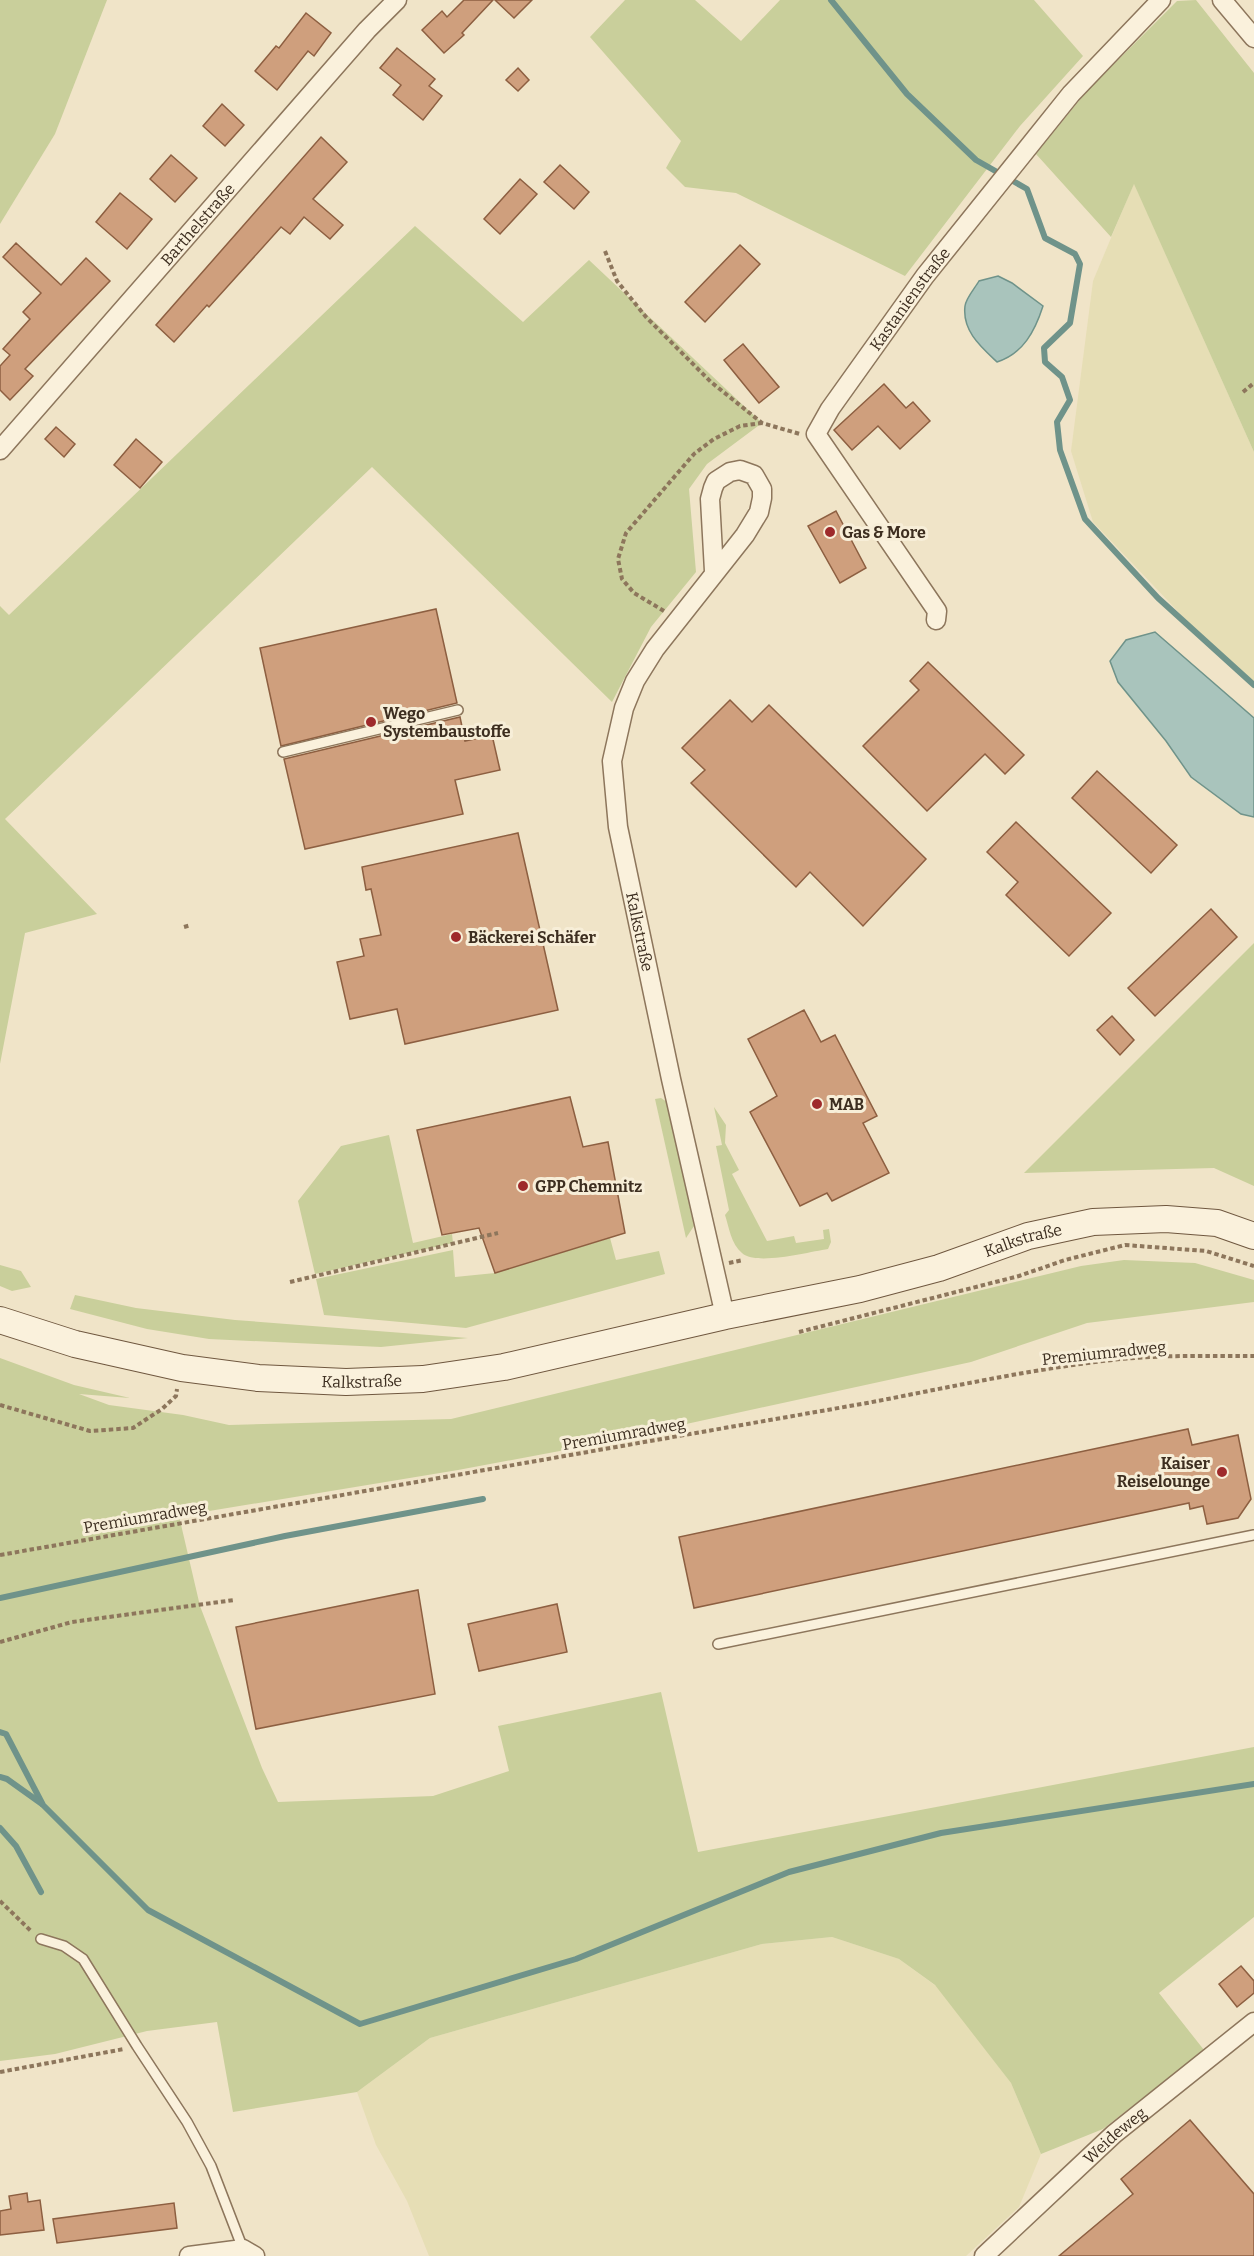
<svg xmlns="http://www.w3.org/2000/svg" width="1254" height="2256" viewBox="0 0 1254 2256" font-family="Bitter,serif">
<rect width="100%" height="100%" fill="#f0e4c8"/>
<g fill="#e6deb5">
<path d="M1134 183 1254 452V685L1229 665 1093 522 1071 451 1093 281Z"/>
<path d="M832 1937 899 1959 940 1989 1011 2083 1041 2154 1019 2207 966 2256H429L407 2201 376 2145 357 2092 430 2038 762 1944Z"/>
</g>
<g fill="#c9cf9b">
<path d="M0 0H107L55 134 0 224Z"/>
<path d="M625 0H695L741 41 780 0H1034L1083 56 1020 126 905 276 736 193 685 187 666 168 681 141 590 37Z"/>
<path d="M1196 0 1254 73V452L1134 184 1111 237 1036 154 1086 92 1177 1Z"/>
<path d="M415 226 523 322 589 260 762 423 707 464 689 489 696 572 651 627 612 702 372 467 5 819 97 914 25 933 0 1064V606L9 615Z"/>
<path d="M1254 943V1186L1214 1168 1024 1173Z"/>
<path d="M661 1098 667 1102 694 1226 686 1238 655 1099Z"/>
<path d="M714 1107 726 1125 725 1143 739 1170 732 1174 767 1241 794 1236 796 1243 824 1239 823 1230 829 1229 831 1242 828 1249C808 1252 756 1266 742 1253 731 1244 729 1227 725 1215L729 1210 716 1146 722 1145Z"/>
<path d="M389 1135 413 1243 452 1234 453 1243 315 1274 298 1201 341 1146Z"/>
<path d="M610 1238 616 1260 659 1251 665 1274 466 1328 324 1315 316 1279 453 1250 455 1277 495 1273Z"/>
<path d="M1124 1260 1195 1263 1254 1280V1302L1087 1323 971 1362 581 1447 458 1470 179 1516 200 1606 262 1768 278 1802 433 1796 509 1771 498 1726 661 1692 698 1852 1254 1747V1917L1159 1993 1204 2050 1103 2129 1041 2154 1011 2083 935 1985 899 1959 832 1937 762 1944 430 2038 357 2092 233 2112 217 2022 147 2031 55 2054 0 2061V1358L74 1385 130 1398 79 1394 109 1405 183 1415 229 1425 451 1419 1081 1266Z"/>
<path d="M0 1265 21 1271 31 1287 12 1291 0 1286Z"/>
<path d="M75 1295 136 1308 235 1320 468 1338 381 1347 209 1339 147 1329 70 1309Z"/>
</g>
<g fill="#a9c4bc" stroke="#6f938a" stroke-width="1.5">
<path d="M998 276 1012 283 1043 306C1035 331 1023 354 997 362 981 347 962 331 965 306 966 298 975 288 979 281Z"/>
<path d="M1155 632 1254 718V817L1241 814 1191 777 1166 741 1118 682 1110 661 1126 640Z"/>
</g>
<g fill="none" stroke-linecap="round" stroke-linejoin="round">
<g stroke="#6f938a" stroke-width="6">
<path d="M831 0 907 94 976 160 1027 189 1045 238 1075 254 1080 264 1070 323 1044 348 1045 362 1062 377 1070 400 1057 422 1060 450 1085 519 1158 598 1254 685"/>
<path d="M0 1598 285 1536 483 1499"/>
<path d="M0 1732 6 1734 43 1805 148 1910 360 2024 576 1959 789 1872 941 1833 1254 1784"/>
<path d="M0 1777 7 1779 42 1804"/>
<path d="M0 1828 16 1846 41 1892"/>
</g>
</g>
<g fill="#cf9f7d" stroke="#8d5f41" stroke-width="1.5">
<path d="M464 0H493L462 33 464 35 444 53 422 30 442 11 447 17Z"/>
<path d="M495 0H532L514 18Z"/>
<path d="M306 13 331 33 314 56 308 51 277 90 255 71 276 46 279 48Z"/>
<path d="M397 48 435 79 429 86 442 96 423 120 393 95 401 85 380 68Z"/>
<path d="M518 68 529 80 518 91 506 80Z"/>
<path d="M222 104 244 125 225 146 203 126Z"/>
<path d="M321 137 347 162 313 199 343 225 330 239 304 217 290 234 281 227 209 307 207 305 174 342 156 325Z"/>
<path d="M171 155 197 178 175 202 150 179Z"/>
<path d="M560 165 589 192 574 209 544 182Z"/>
<path d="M520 179 537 194 500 234 484 219Z"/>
<path d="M120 193 152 219 127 249 96 222Z"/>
<path d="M16 243 61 285 86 258 110 281 25 369 33 376 10 400 0 390V366L10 355 3 349 30 319 23 312 41 293 3 257Z"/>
<path d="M740 245 760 264 705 322 685 302Z"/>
<path d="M743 344 779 387 759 403 724 360Z"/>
<path d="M884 384 906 408 913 402 930 421 900 449 878 426 852 450 834 430Z"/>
<path d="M56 427 75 444 64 457 45 439Z"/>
<path d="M136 439 162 462 140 488 114 465Z"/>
<path d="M836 511 866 568 840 583 808 526Z"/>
<path d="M436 609 457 703 281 746 260 648Z"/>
<path d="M928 662 1024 755 1005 774 985 754 927 811 863 746 919 690 910 681Z"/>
<path d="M730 700 752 722 769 705 926 859 863 926 810 872 796 887 691 783 705 770 682 748Z"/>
<path d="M460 717 465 741 492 735 500 770 455 780 463 814 305 849 284 759Z"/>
<path d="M1097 771 1177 845 1151 873 1072 798Z"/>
<path d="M1016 822 1111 913 1069 956 1006 895 1018 882 987 852Z"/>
<path d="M518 833 558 1010 405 1044 397 1009 350 1019 337 962 364 956 360 939 381 935 371 889 366 890 362 867Z"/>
<path d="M1211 909 1237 937 1155 1016 1128 988Z"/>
<path d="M804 1010 821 1042 835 1035 877 1116 863 1123 889 1173 832 1201 827 1193 800 1206 750 1112 777 1096 748 1039Z"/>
<path d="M1112 1016 1134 1040 1120 1055 1097 1030Z"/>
<path d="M570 1097 583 1147 608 1142 625 1233 495 1273 479 1228 442 1235 417 1130Z"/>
<path d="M1188 1429 1192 1445 1238 1435 1251 1499 1238 1518 1207 1524 1203 1506 1190 1509 1189 1503 694 1608 679 1537Z"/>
<path d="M418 1590 435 1694 256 1729 236 1627Z"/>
<path d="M557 1604 567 1652 479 1671 468 1624Z"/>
<path d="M1241 1966 1254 1981V1993L1237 2007 1219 1984Z"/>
<path d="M1190 2120 1254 2194V2256H1059L1133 2194 1121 2179Z"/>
<path d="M27 2193 28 2202 40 2200 44 2230 0 2235V2211L11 2209 9 2196Z"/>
<path d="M174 2203 177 2228 57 2243 53 2219Z"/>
</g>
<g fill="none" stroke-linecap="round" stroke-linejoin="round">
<g stroke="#8d765c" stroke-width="12">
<g id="lane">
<path d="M283 752 458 710"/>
<path d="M718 1644 1254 1535"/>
<path d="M41 1939 64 1946 83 1959 137 2046 187 2122 211 2166 243 2249"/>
</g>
</g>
<g stroke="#8d765c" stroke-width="21">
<g id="street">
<path d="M1222 0 1254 38"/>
<path id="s1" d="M0 450 367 30 397 0"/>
<path id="s2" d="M714 571 710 499 713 488 716 481 730 472 740 470 754 475 762 489V498L759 512 745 535 655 649 635 681 624 708 612 761 618 827 671 1079 725 1316"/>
<path id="s3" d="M936 620 937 611 816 434 830 409 925 276 1071 94 1161 0"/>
<path d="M189 2256 243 2249 255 2256"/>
<path id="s4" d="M984 2256 1114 2134 1254 2022"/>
</g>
</g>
<g stroke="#6f573f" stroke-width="28">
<g id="secondary">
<path id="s5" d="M0 1320 75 1344 182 1368 258 1378 346 1382 423 1379 504 1367 725 1316 860 1289 939 1268 1028 1236 1093 1222 1166 1219 1217 1223 1254 1236"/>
</g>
</g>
<g stroke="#8d765c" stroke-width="4" stroke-dasharray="4.5 3" stroke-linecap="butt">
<path d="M605 251 617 281 646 317 711 382 762 423 800 434"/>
<path d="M1243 392 1254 383"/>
<path d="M664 611 634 593 622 579 618 559 626 533 694 454 714 439 740 426 762 423"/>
<path d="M184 927 191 925"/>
<path d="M729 1263 743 1260"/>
<path d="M290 1282 498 1233"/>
<path d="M799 1332 1019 1276 1065 1260 1125 1245 1206 1251 1254 1266"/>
<path d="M0 1405 90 1431 133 1428 162 1409 176 1396 177 1389"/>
<path d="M0 1555 867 1403C951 1387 1036 1368 1121 1359 1165 1355 1210 1356 1254 1356"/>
<path d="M0 1642 72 1622 234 1600"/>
<path d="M0 1901 31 1931"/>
<path d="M0 2072 124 2049"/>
</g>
<use href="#lane" stroke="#faf1dc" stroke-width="9"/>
<use href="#street" stroke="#faf1dc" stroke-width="18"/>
<use href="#secondary" stroke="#faf1dc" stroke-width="26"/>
</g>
<g fill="#9e2a2b" stroke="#f7eed8" stroke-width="2">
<circle cx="830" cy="532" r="6"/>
<circle cx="371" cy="722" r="6"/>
<circle cx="456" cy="937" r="6"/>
<circle cx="817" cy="1104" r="6"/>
<circle cx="523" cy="1186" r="6"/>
<circle cx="1222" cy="1472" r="6"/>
</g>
<g text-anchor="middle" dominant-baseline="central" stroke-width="6" stroke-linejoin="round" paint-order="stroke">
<g font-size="16" fill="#3d2e20" stroke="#f7eed8">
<text stroke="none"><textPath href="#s1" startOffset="300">Barthelstraße</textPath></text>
<text stroke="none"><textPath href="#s3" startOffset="388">Kastanienstraße</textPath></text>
<text stroke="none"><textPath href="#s2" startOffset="639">Kalkstraße</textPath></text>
<text stroke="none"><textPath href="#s5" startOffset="1047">Kalkstraße</textPath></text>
<text transform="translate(1104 1353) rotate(-6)">Premiumradweg</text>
<text stroke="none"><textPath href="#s5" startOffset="369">Kalkstraße</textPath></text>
<text transform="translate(624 1434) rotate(-10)">Premiumradweg</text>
<text transform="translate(145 1517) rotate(-10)">Premiumradweg</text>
<text stroke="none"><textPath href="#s4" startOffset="178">Weideweg</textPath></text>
</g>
<g font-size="16" font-weight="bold" fill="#3d2e20" stroke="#f7eed8" text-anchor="start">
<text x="842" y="532">Gas &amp; More</text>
<text x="383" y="713">Wego<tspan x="383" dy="18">Systembaustoffe</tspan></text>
<text x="468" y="937">Bäckerei Schäfer</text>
<text x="829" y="1104">MAB</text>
<text x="535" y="1186">GPP Chemnitz</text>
<text x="1210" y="1463" text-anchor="end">Kaiser<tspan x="1210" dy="18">Reiselounge</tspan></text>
</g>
</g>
</svg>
